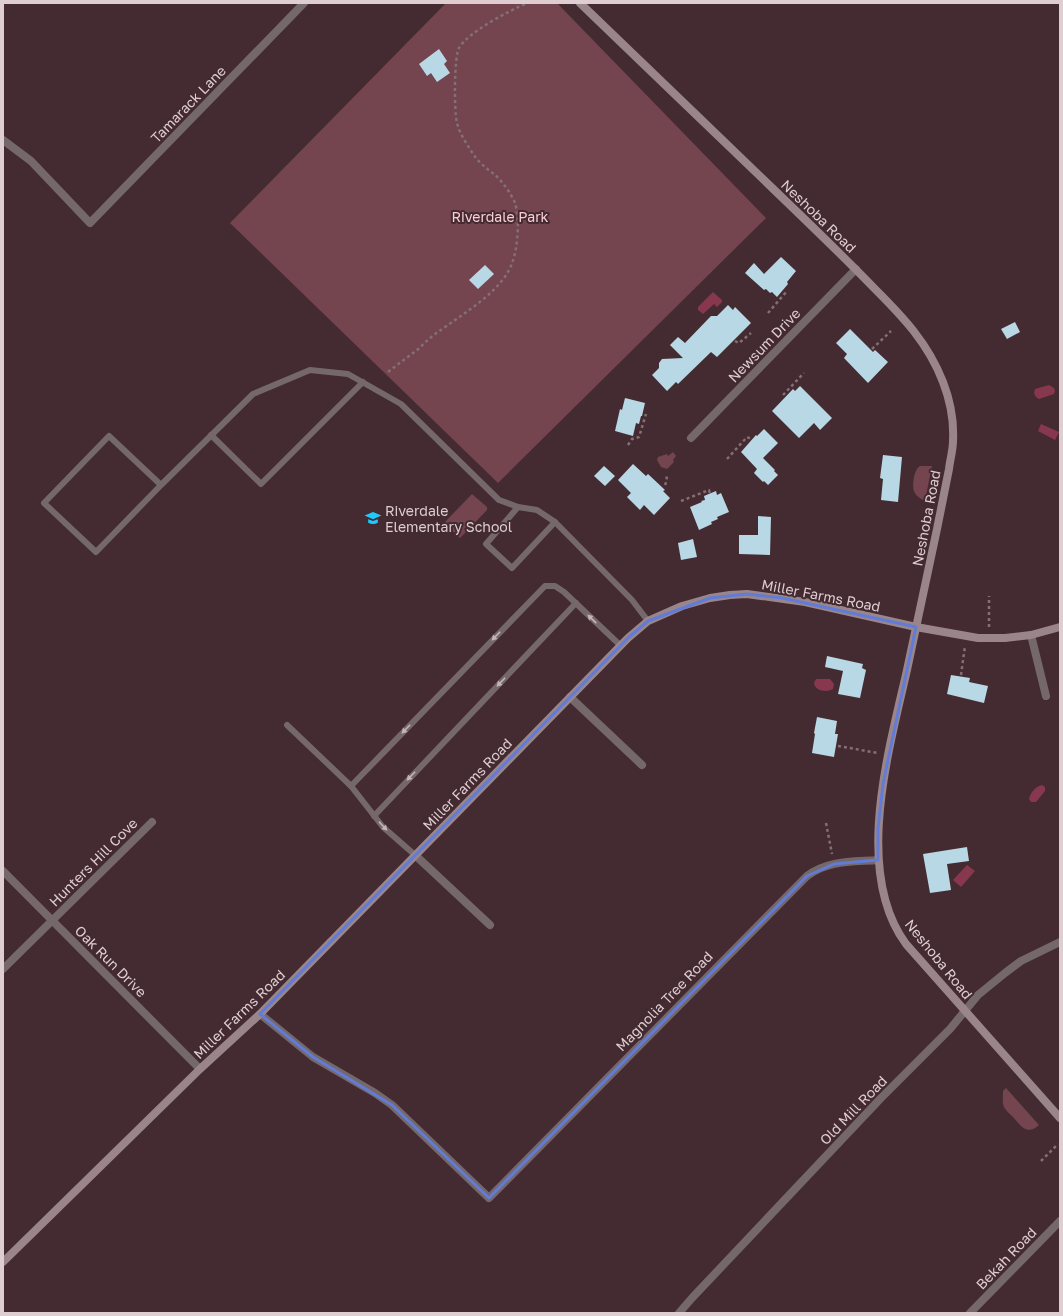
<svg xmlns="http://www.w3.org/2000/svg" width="1063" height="1316" viewBox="0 0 1063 1316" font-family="'Golos Text',sans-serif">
<rect width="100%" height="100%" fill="#442b31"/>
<g fill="#74444f">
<path d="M446 3H557L766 218 498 483 230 223Z"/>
<path d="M673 452 676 456 673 460 674 462 667 469 661 467 657 460 658 457 667 454 668 456Z"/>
<path d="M920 466H932L925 501C921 499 917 497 915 493 911 487 914 469 920 466Z"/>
<path d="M472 494 487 507V510L460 538 444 523Z"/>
<path d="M1006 1088 1039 1125C1027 1136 1021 1126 1013 1117 1010 1114 1006 1111 1004 1107 1002 1103 1003 1097 1003 1091Z"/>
</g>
<g fill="#87384f">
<path d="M713 292 722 300V302L717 307 714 304 703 314 698 310V307Z"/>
<path d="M1049 385 1054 388 1055 391 1054 394 1039 399 1036 397 1034 393 1035 389Z"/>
<path d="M1041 424 1059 432 1055 440 1038 431Z"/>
<path d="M816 679H830L834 684 833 689C826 693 815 691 814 683Z"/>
<path d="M1042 785 1045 787V791L1036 802H1031L1029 799C1030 793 1036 786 1042 785Z"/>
<path d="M967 865 975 871 961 887 953 880Z"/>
</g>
<g fill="#b9d8e5">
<path d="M439 49 447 61 444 64 450 73 437 82 431 73 427 76 419 64Z"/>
<path d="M781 257 796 271 787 282 788 284 777 297 772 292 770 293 766 289 764 290 745 273 754 263 764 274Z"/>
<path d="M485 265 494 274 478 289 469 280Z"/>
<path d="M728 305 733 310 735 307 751 323 717 357 711 352 678 384 676 382 667 391 652 375 659 368V363L662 359 683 358 670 345 678 337 685 343 711 316H717Z"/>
<path d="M1015 322 1020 332 1007 339 1001 329Z"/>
<path d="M850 329 873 352 875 350 888 362 868 383 844 358 847 354 836 343Z"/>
<path d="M800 386 832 418 820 430 814 423 799 438 772 411 793 389 795 391Z"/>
<path d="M625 398 645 403 642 416H641L639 424 636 423 633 436 615 431 620 409 622 410Z"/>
<path d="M764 429 778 443 763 458 775 470 774 471 778 475 768 485 764 481 763 482 754 473 757 469 741 452 756 435 757 436Z"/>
<path d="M883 455 902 457 898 502 881 500 883 479 880 478Z"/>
<path d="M633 464 646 476 648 474 665 490 663 491 670 498 654 515 644 505 640 510 627 497 631 493 618 480Z"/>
<path d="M604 466 615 476 605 486 594 476Z"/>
<path d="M716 491 717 495 721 493 729 512 717 517 718 519 711 522 712 524 699 530 690 507 702 502 701 501 705 500 704 496Z"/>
<path d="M758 516 771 517 770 555 739 554V535H758Z"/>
<path d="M693 539 697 557 681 560 678 543Z"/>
<path d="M827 656 863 664 862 668 866 670 860 698 838 694 843 671 825 667Z"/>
<path d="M951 675 970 678 969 682 988 686 984 703 947 694Z"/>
<path d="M817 717 837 721 835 734H838L834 757 812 753 815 734 814 733Z"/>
<path d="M967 847 969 861 947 864 951 890 930 893 923 854Z"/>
</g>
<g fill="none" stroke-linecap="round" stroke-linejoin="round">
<g stroke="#846f74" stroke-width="2.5" stroke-dasharray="3 3" stroke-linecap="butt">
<path d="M768 313 787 291"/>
<path d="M735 341 739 343 751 333"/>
<path d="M872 349 891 331"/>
<path d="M388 372C398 364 408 357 417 350 424 344 430 337 438 332 461 315 503 291 512 263 518 248 520 219 515 203 511 193 502 181 494 174 487 169 481 164 476 158 469 148 460 135 457 123 454 112 454 57 459 48 468 32 509 11 527 3"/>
<path d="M783 395 804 373"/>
<path d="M628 445 632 439 639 437 646 414"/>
<path d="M727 459 747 437 751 439"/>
<path d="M665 485 667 480 666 474"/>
<path d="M681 501 709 490 710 494"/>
<path d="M989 627V596"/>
<path d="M961 675 965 646"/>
<path d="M838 746 878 753"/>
<path d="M826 823 832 854"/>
<path d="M1041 1161 1058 1144"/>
</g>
<g stroke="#75686b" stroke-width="6">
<path d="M211 435 261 484 363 382"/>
<path d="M161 485 96 552 44 503 109 436 161 485 253 394 310 370 348 374 401 404 499 500 518 507 537 510 555 522 632 600 648 621"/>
<path d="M518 507 486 544 512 568 555 522"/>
<path d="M287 725 351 786"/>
<path d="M374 816 576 603"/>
<path d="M415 855 383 827 351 786 545 586H555L564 592 621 646"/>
</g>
<g stroke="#75686b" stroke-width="8">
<path d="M3 140 31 161 90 223 304 3"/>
<path d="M691 438 856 269"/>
<path d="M1031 635 1046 696"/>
<path d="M570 697 642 765"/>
<path d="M415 855 490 925"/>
<path d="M3 871 200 1069"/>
<path d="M3 969 152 822"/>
<path d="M260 1014 313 1057 375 1093 392 1105 489 1198 807 876C828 860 853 862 878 860"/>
<path d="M679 1313 692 1298 881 1098 950 1029 978 995 1005 973 1021 961 1060 942"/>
<path d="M970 1313 1060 1221"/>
</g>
<g stroke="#9a868a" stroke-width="8">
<path d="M580 3C651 71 721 139 792 207 820 234 848 261 875 289 903 317 928 343 943 382 950 400 954 422 953 441 953 450 950 460 949 469 945 489 941 509 937 529 927 576 917 623 907 670 889 750 853 872 906 944L1060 1118"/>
<path d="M3 1262 200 1069 260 1014 628 638 648 621 682 606 710 598 730 595 747 594 805 602 916 627 978 638H1005L1031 635 1060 627"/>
</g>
</g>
<defs><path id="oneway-solid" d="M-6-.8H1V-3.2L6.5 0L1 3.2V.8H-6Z"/></defs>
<g fill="#c4b4b8">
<use href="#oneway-solid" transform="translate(592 619) rotate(-136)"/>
<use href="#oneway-solid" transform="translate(496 636) rotate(134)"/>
<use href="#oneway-solid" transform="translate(501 682) rotate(134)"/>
<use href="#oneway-solid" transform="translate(406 729) rotate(134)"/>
<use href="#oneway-solid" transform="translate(411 776) rotate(134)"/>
<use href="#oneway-solid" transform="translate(383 826) rotate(47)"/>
</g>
<path fill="none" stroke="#617bd6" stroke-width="3" stroke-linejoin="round" d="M747 594 782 598 916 627 883 784 878 828V860L834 864 807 876 489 1198 392 1105 313 1057 260 1014 628 638 648 621 710 598Z"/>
<defs>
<g id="school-bare" transform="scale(1.2)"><path d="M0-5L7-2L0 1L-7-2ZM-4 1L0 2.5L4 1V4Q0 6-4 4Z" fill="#1ec9fd" stroke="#442b31" stroke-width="2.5" paint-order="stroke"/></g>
</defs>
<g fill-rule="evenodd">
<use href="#school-bare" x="373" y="518"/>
</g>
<g text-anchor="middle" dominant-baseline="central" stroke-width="4" stroke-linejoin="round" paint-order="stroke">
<g font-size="14" fill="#deced1" stroke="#442b31">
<text transform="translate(188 104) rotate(-46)">Tamarack Lane</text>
<text transform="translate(819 216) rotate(44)">Neshoba Road</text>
<text transform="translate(764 345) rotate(-46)">Newsum Drive</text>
<text transform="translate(926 518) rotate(-79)">Neshoba Road</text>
<text transform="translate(821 595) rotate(11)">Miller Farms Road</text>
<text transform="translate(467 784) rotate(-46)">Miller Farms Road</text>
<text transform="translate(93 862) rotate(-45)">Hunters Hill Cove</text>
<text transform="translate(939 959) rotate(51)">Neshoba Road</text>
<text transform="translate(111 961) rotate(45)">Oak Run Drive</text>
<text transform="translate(664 1001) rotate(-46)">Magnolia Tree Road</text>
<text transform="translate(239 1014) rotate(-44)">Miller Farms Road</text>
<text transform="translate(853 1110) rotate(-46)">Old Mill Road</text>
<text transform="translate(1006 1258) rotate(-46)">Bekah Road</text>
</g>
<g font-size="14" fill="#fdcdd6" stroke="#442b31">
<text x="500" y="216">Riverdale Park</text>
</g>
<g font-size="14" fill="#deced1" stroke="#442b31" text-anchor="start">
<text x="385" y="510">Riverdale<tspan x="385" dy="16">Elementary School</tspan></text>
</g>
</g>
<rect width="1063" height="1316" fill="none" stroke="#deced1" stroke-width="8"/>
</svg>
